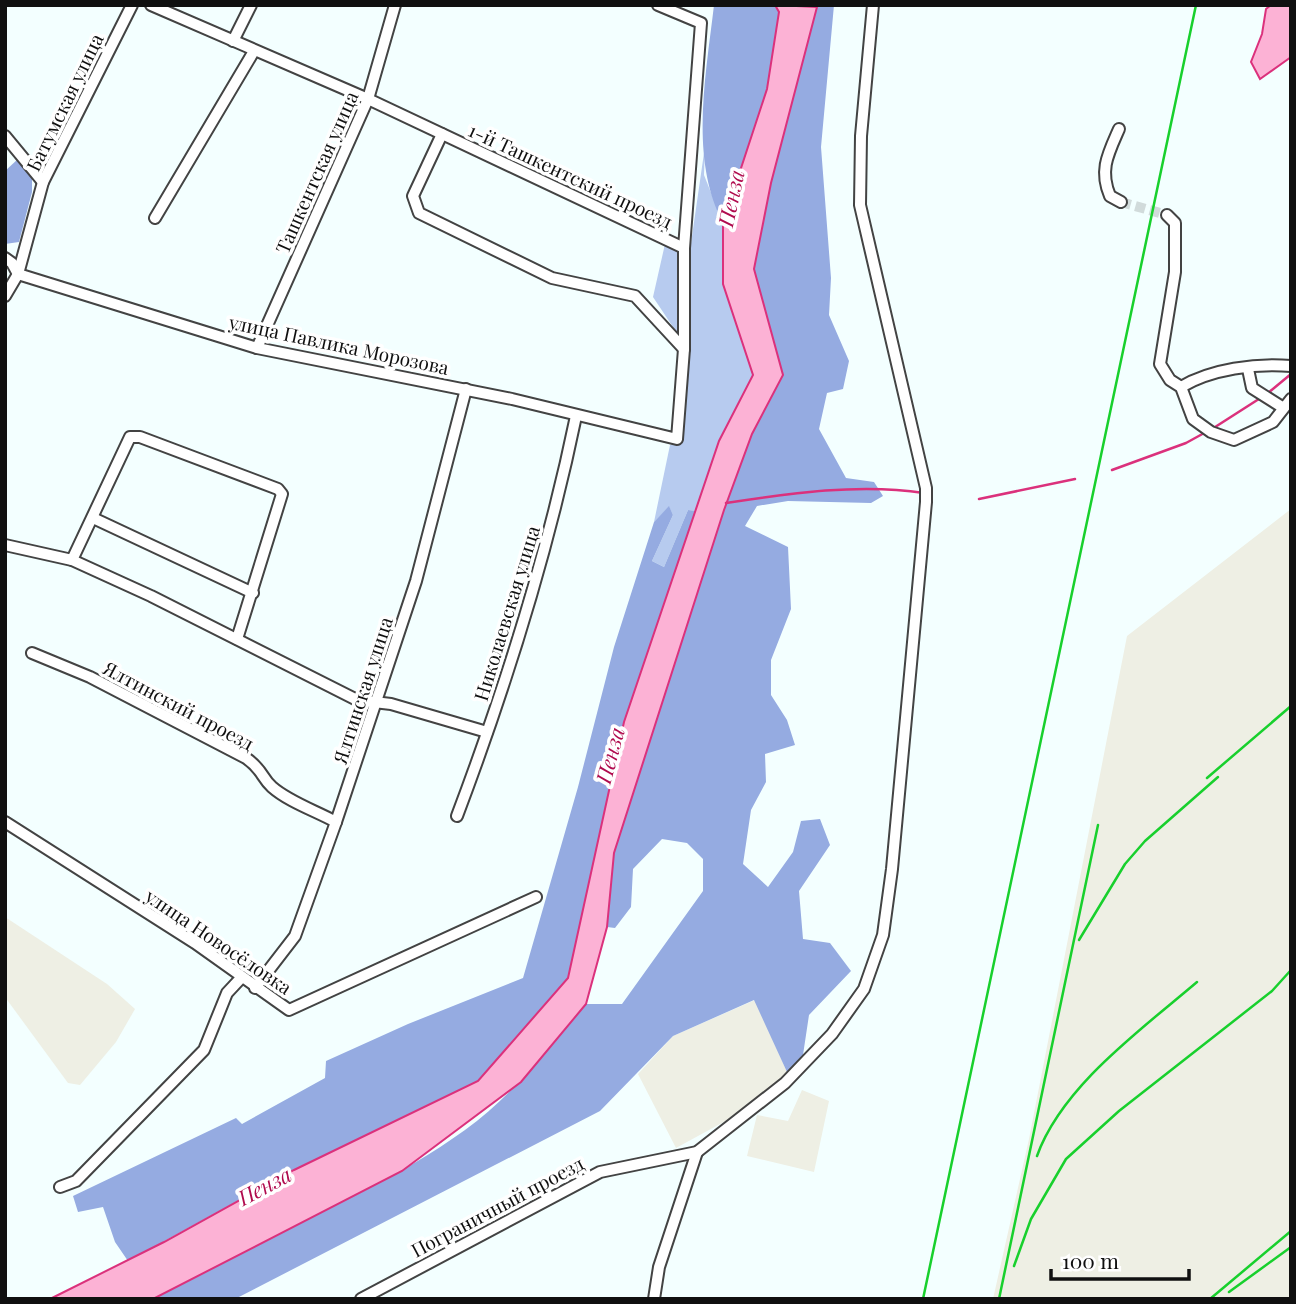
<svg xmlns="http://www.w3.org/2000/svg" width="1296" height="1304" viewBox="0 0 1296 1304" font-family="'Playfair Display',serif">
<rect width="100%" height="100%" fill="#f3ffff"/>
<g fill="#eeefe4">
<path d="M1291 509V1299H993L1029 1139 1127 636Z"/>
<path d="M5 917 107 984 135 1009 116 1042 80 1085 68 1083 5 997Z"/>
<path d="M755 1000 787 1072 753 1106 676 1148 638 1074 673 1036Z"/>
<path d="M802 1090 829 1101 814 1172 747 1156 757 1115 788 1121Z"/>
</g>
<path fill="#b7cbef" d="M705 146 704 175 723 223V284L753 374 719 441 698 511 688 510 664 567 652 561 673 515 669 507 654 522 670 445 681 442 689 351 653 297 665 244 690 250Z"/>
<g fill="#95abe1">
<path d="M714 5H775L779 12 767 89 723 223C689 159 706 75 714 5Z"/>
<path d="M816 5H834L821 147 831 278 829 315 849 361 843 389 827 393 819 429 846 478 874 482 883 496 871 503 788 501 757 506 745 526 788 547 791 609 771 660V695L787 720 795 745 765 754 766 782 751 810 743 864 768 887 793 852 801 821 820 819 830 845 799 891 803 939 830 943 851 971 809 1015 803 1055 787 1072 754 1000 673 1036 600 1111 235 1299H153C254 1238 369 1199 465 1130 513 1095 549 1049 586 1004H622L703 891V859L687 843 662 839 633 869 631 907 615 928 607 927 614 853 724 510 752 434 783 375 754 269 771 183Z"/>
<path d="M18 159 32 178V192L19 242 5 244V171Z"/>
<path d="M669 506 673 515 652 561 664 567 688 510 698 511 624 722 568 978 478 1081 294 1170 128 1261 115 1242 103 1207 78 1212 73 1196 236 1118 242 1124 325 1078 326 1061 408 1024 523 978 578 787 614 647 654 522Z"/>
</g>
<g fill="#fcb2d5" stroke="#db317c" stroke-width="2">
<path d="M775 5 817 7 771 183 754 269 783 375 752 434 724 510 614 853 607 927 586 1004 521 1082 402 1171 153 1299H50L164 1242 294 1170 478 1081 568 978 624 722 719 441 753 375 723 284V223L767 89 779 12Z"/>
<path d="M1271 5H1291V57L1260 79 1251 62 1262 34 1266 9Z"/>
</g>
<g fill="none" stroke-linecap="round" stroke-linejoin="round">
<g stroke="#db317c" stroke-width="2.5">
<path d="M1268 393 1291 374"/>
<path d="M1212 429 1262 397"/>
<path d="M1112 470 1186 443 1206 432"/>
<path d="M979 499 1075 479"/>
<path d="M726 503C791 493 860 483 924 493"/>
</g>
<path stroke="#d1dbdb" stroke-width="10" stroke-dasharray="10 5" stroke-linecap="butt" d="M1121 202 1167 215"/>
<g stroke="#434343" stroke-width="14">
<g id="minor">
<path d="M151 5 368 99 684 248"/>
<path d="M233 41 251 5"/>
<path d="M1119 129C1108 154 1099 170 1110 196L1121 202"/>
<path d="M442 134 413 196 419 213 552 278 635 296 684 349"/>
<path d="M5 136 43 182"/>
<path d="M1167 215 1175 223V272L1160 364 1170 380 1181 387 1193 419 1211 432 1234 440 1273 422 1291 399"/>
<path d="M155 218 254 51"/>
<path d="M5 258 12 263 18 274 257 348 512 399 677 439 684 349V248L701 23 658 5"/>
<path d="M5 296 18 274 43 182 132 5"/>
<path d="M257 348 368 99 395 5"/>
<path d="M1248 369 1252 388 1282 407"/>
<path d="M1181 387C1211 369 1256 363 1291 366"/>
<path d="M93 518 253 593"/>
<path d="M5 545 72 560 151 596 357 700 391 704 487 732"/>
<path d="M72 560 130 437H140L278 489 282 494 237 639"/>
<path d="M32 653 90 677 246 758C263 770 261 777 272 787 289 802 316 811 336 822"/>
<path d="M457 816C506 686 548 552 576 416"/>
<path d="M5 822 195 943 289 1010 536 897"/>
<path d="M255 988 295 936 336 822 416 581 466 389"/>
<path d="M60 1187 76 1181 204 1050 227 993 241 978"/>
<path d="M361 1299 600 1172 697 1152 785 1083 832 1034 864 989 883 935 892 869 926 502V488L860 205 861 136 873 5"/>
<path d="M654 1299 659 1267 697 1152"/>
</g>
</g>
<use href="#minor" stroke="#fff" stroke-width="10"/>
<g stroke="#18d02d" stroke-width="2.5">
<path d="M1207 778 1291 706"/>
<path d="M1079 940 1125 864 1145 841 1218 777"/>
<path d="M1037 1156C1062 1086 1142 1029 1197 982"/>
<path d="M1014 1266 1031 1219 1066 1159 1119 1111 1272 991 1291 970"/>
<path d="M1229 1292 1291 1247"/>
<path d="M923 1299 1196 5"/>
<path d="M999 1299 1098 825"/>
<path d="M1210 1299 1291 1231"/>
</g>
</g>
<g text-anchor="middle" dominant-baseline="central" stroke-width="7" stroke-linejoin="round" paint-order="stroke">
<g font-size="19" fill="#101010" stroke="#fff">
<text transform="translate(64 102) rotate(-64)">Батумская улица</text>
<text transform="translate(316 172) rotate(-66)">Ташкентская улица</text>
<text transform="translate(571 175) rotate(25)">1-й Ташкентский проезд</text>
<text transform="translate(339 344) rotate(12)">улица Павлика Морозова</text>
<text transform="translate(506 613) rotate(-73)">Николаевская улица</text>
<text transform="translate(362 690) rotate(-72)">Ялтинская улица</text>
<text transform="translate(179 705) rotate(28)">Ялтинский проезд</text>
<text transform="translate(219 941) rotate(34)">улица Новосёловка</text>
<text transform="translate(497 1206) rotate(-28)">Пограничный проезд</text>
</g>
<g font-size="21" font-style="italic" fill="#b00b4e" stroke="#fff">
<text transform="translate(730 198) rotate(-78)">Пенза</text>
<text transform="translate(609 755) rotate(-75)">Пенза</text>
<text transform="translate(264 1185) rotate(-28)">Пенза</text>
</g>
</g>
<rect width="1296" height="1304" fill="none" stroke="#101010" stroke-width="14"/>
<path d="M1051 1269v10h138v-10" fill="none" stroke="#101010" stroke-width="3.5"/>
<text x="1062" y="1269" font-size="21" fill="#101010" stroke="#ffffff" stroke-width="5" paint-order="stroke">100 m</text>
</svg>
